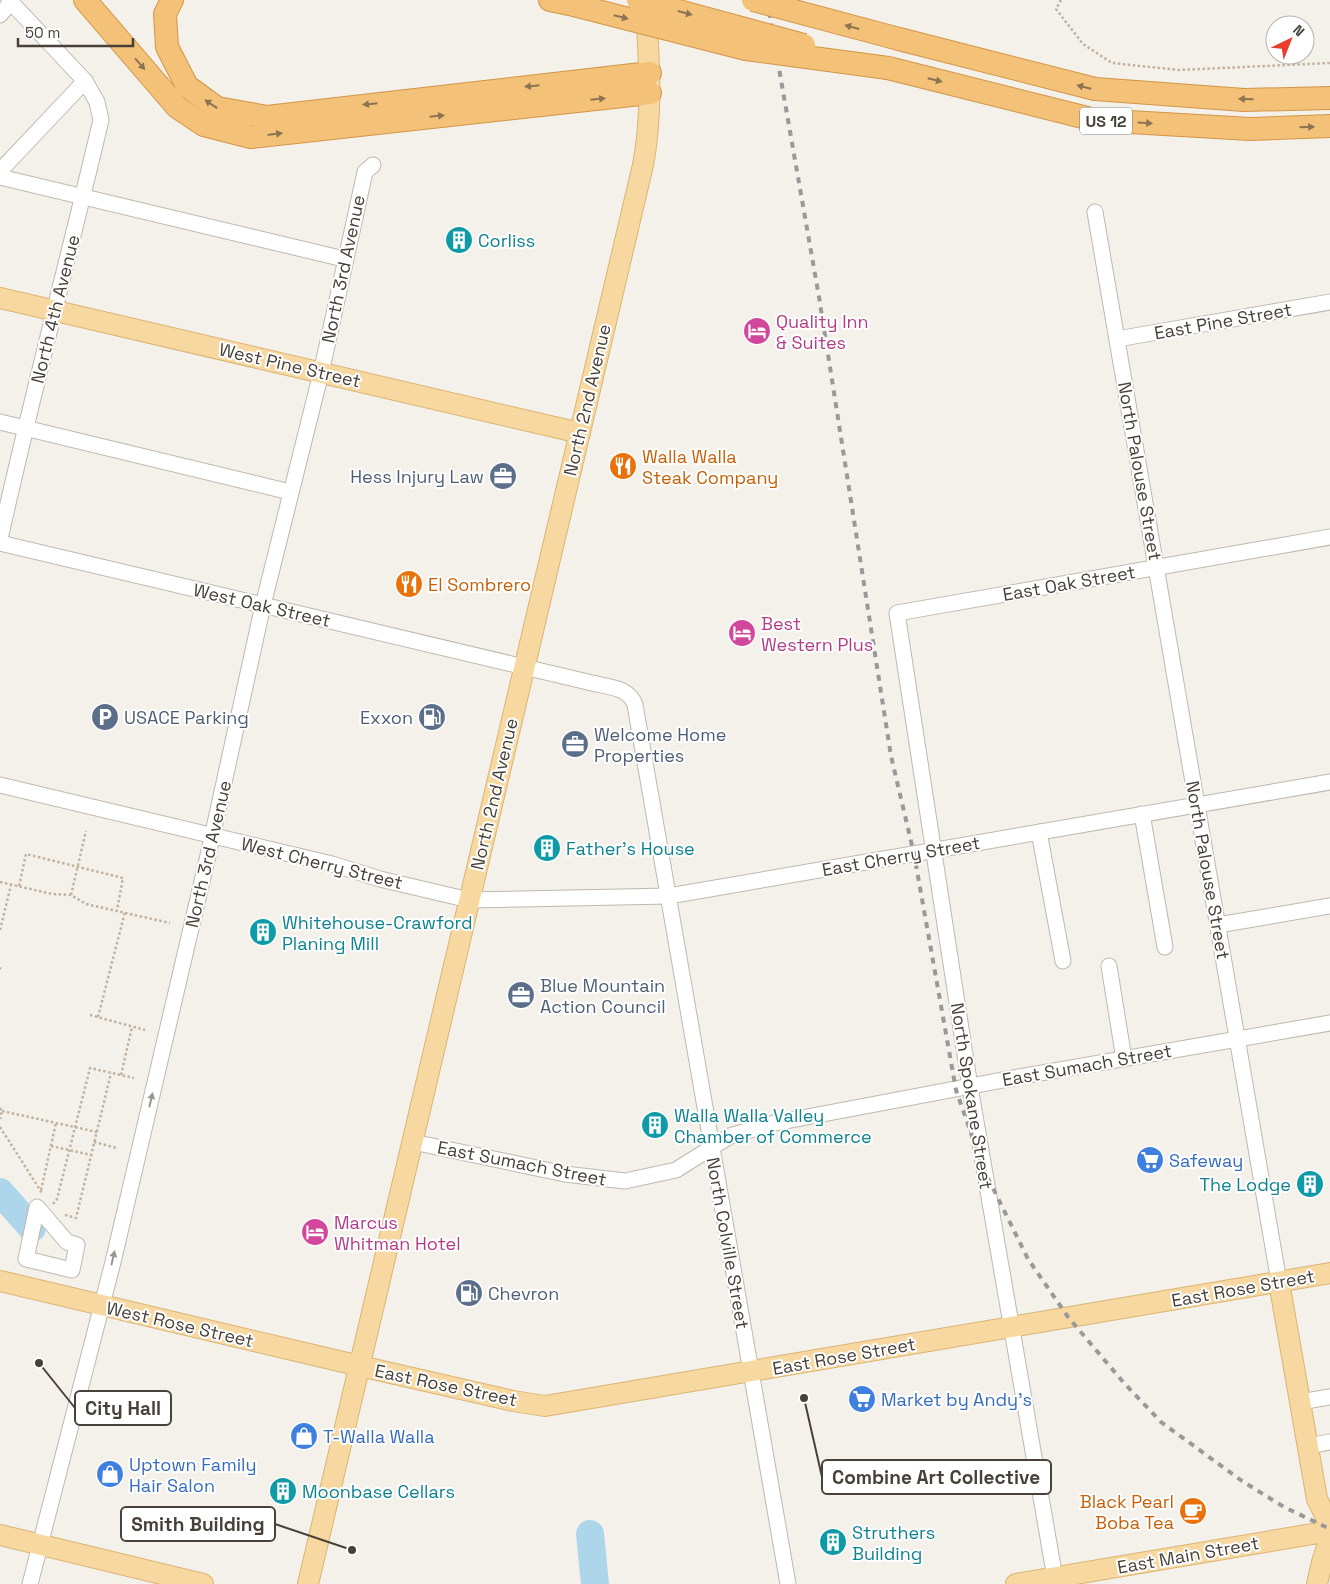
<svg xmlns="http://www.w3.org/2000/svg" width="1330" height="1584" viewBox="0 0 1330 1584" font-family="'Space Grotesk',sans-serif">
<rect width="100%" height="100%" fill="#f4f1eb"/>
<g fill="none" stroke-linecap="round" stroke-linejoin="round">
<g stroke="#add6eb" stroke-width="28">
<path d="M0 1192 32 1228"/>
<path d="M590 1534 595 1584"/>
</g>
<g stroke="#bfb8ae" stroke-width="17">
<g id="minor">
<path d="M0 15 11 2"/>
<path d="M0 171 85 81"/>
<path d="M0 177 344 259"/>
<path d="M1095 212 1279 1282"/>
<path d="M1117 339 1330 302"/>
<path d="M0 422 290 492"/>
<path d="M0 539C31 399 68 260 101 120L97 102 85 81 9 0"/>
<path d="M0 543 592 683C608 687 629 687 635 705L788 1584"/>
<path d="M0 785 332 864 380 879 469 900 669 896 1330 782"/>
<path d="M1142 814 1165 947"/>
<path d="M1039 832 1063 961"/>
<path d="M1218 925 1330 906"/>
<path d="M1109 966 1124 1059"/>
<path d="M413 1142 565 1174 625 1181 676 1170 730 1136 770 1124 1018 1077 1330 1023"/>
<path d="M37 1207 67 1242 77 1245 72 1270 26 1259Z"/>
<path d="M1300 1402 1330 1397"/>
<path d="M1308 1446 1330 1442"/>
<path d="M30 1584 113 1262 207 860 263 605 321 373 365 172 373 165"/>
<path d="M1056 1584 970 1087 897 613 1330 537"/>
</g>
</g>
<g stroke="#dbb472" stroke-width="22">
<g id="major">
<path d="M0 298 580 433"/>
<path d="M0 1281 360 1366 513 1401 545 1406 1330 1273"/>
<path d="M1279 1282 1317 1499 1330 1525"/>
<path d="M0 1535 203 1584"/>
<path d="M308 1584 643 165C653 113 649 61 646 8"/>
<path d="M1016 1584 1330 1531"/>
<path d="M1317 1584 1322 1562 1330 1538"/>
</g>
</g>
<g stroke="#d29547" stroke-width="24">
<g id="highway">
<path d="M85 0 177 107 204 125 251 137 650 93"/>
<path d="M172 0 165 14 167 47 187 86 217 108 267 117 650 73"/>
<path d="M550 0 574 5"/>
<path d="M899 39 1095 89 1244 100 1330 98"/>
<path d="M888 68 1095 120 1250 129 1330 126"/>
</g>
</g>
<g stroke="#c0b2a0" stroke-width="2.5" stroke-dasharray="2.5 2.5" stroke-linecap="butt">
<path d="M1061 0 1056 9 1083 44 1112 63 1179 70 1330 63"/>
<path d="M0 882 52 894 71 895 86 904 170 923"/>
<path d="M19 886 26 854 123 878 117 910"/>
<path d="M71 895 86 831"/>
<path d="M0 930 11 885"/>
<path d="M0 968 1 969"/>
<path d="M90 1015 145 1030"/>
<path d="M98 1017 125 912"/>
<path d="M121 1075 132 1027"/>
<path d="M0 1108 2 1111 0 1119"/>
<path d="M2 1111 97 1132"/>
<path d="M0 1127 42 1193"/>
<path d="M94 1142 117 1148"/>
<path d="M51 1146 91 1155"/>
<path d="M41 1190 56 1123"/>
<path d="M53 1204 57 1199 90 1068 134 1078"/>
<path d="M65 1215 76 1218 111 1073"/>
</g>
<use href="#minor" stroke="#fff" stroke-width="15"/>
<use href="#major" stroke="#f7d8a1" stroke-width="20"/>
<use href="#highway" stroke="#f3c177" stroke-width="22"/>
<path stroke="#999" stroke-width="4" stroke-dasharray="6 6" stroke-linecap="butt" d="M767 0 819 297 891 756 914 854 956 1090 984 1170 1028 1259 1068 1317 1124 1383 1161 1422 1242 1481 1284 1507 1330 1529"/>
<g stroke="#d29547" stroke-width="24" stroke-linecap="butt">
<g id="highway-bridge">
<path d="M638 0 804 45"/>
<path d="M753 0 899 39"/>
<path d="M574 5 746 49 888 68"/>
</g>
</g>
<use href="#highway-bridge" stroke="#f3c177" stroke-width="22"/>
</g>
<defs><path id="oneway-solid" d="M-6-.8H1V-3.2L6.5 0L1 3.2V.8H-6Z" transform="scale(1.25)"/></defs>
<g fill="#8c7452">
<use href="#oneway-solid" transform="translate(685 13) rotate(15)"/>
<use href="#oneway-solid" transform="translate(621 17) rotate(14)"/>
<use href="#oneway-solid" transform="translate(852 27) rotate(-165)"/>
<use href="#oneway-solid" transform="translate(140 64) rotate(49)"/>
<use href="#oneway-solid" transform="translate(935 80) rotate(14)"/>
<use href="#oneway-solid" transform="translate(532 86) rotate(174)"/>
<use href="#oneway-solid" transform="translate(1084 87) rotate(-166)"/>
<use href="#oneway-solid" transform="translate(598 99) rotate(-6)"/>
<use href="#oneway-solid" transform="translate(1246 99) rotate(-179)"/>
<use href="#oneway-solid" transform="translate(211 104) rotate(-146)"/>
<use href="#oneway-solid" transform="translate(370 104) rotate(174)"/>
<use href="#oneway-solid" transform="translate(437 116) rotate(-6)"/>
<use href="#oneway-solid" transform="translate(1145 123) rotate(3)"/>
<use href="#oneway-solid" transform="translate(1307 127) rotate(-2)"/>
<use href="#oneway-solid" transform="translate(275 134) rotate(-7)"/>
</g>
<g fill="#9a9692">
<use href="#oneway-solid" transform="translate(151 1100) rotate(-77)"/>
<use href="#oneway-solid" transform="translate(113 1258) rotate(-77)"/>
</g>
<defs>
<g id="building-disc" transform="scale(1.4375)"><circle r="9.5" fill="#0f9aa8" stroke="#fff"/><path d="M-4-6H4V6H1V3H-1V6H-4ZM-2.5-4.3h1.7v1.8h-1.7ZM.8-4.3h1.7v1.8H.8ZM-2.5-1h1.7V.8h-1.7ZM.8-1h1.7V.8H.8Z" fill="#fff"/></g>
<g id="hotel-disc" transform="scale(1.4375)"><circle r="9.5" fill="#d1479c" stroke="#fff"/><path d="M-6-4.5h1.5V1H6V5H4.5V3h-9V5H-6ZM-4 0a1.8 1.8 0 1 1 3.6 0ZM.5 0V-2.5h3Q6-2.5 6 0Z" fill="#fff"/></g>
<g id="restaurant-disc" transform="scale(1.4375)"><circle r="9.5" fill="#e8710a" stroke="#fff"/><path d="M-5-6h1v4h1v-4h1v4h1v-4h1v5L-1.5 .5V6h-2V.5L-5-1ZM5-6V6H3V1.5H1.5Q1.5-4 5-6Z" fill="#fff"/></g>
<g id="office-disc" transform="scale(1.4375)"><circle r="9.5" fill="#5c6f8a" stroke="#fff"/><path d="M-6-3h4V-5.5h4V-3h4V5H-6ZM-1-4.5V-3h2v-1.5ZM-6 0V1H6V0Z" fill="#fff"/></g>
<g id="parking-disc" transform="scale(1.4375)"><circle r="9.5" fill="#5c6f8a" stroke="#fff"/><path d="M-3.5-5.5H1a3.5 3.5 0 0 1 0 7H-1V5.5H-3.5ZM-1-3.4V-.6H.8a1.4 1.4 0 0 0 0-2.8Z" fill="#fff"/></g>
<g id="fuel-disc" transform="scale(1.4375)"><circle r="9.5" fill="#5c6f8a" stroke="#fff"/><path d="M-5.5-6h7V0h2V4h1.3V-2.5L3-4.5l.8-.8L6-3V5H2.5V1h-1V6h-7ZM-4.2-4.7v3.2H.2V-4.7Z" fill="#fff"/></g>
<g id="supermarket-disc" transform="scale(1.4375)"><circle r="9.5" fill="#3f7fe0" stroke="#fff"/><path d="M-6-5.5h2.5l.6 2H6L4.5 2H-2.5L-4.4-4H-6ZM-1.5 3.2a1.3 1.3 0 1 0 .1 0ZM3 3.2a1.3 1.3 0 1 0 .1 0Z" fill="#fff"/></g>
<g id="shop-disc" transform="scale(1.4375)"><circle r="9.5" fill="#3f7fe0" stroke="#fff"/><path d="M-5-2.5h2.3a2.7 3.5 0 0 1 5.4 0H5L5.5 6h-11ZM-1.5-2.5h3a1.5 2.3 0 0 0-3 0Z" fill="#fff"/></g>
<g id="cafe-disc" transform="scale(1.4375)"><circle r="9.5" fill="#e8710a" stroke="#fff"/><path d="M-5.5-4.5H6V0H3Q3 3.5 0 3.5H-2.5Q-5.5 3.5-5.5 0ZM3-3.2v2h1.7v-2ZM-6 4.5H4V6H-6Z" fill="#fff"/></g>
</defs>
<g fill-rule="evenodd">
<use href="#building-disc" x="459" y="240"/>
<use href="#hotel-disc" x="757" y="331"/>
<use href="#restaurant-disc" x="623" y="466"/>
<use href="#office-disc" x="503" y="476"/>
<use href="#restaurant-disc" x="409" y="584"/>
<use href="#hotel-disc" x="742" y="633"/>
<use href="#parking-disc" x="105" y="717"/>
<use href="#fuel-disc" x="432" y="717"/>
<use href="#office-disc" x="575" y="744"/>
<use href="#building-disc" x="547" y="848"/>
<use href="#building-disc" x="263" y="932"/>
<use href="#office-disc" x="521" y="995"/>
<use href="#building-disc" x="655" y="1125"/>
<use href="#supermarket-disc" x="1150" y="1160"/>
<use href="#building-disc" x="1310" y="1184"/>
<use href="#hotel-disc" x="315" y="1232"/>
<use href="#fuel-disc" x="469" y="1293"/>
<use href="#supermarket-disc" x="862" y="1399"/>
<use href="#shop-disc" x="304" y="1436"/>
<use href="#shop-disc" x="110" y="1474"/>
<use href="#building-disc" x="283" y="1491"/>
<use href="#cafe-disc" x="1193" y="1511"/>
<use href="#building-disc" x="833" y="1542"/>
</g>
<g text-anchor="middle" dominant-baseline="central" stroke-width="4" stroke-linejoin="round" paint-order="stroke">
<rect fill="#fff" stroke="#7f7a74" stroke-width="1" x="1080" y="107.5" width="52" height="27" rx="4"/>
<g font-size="16" font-weight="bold" fill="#484139">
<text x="1106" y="121">US 12</text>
</g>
<g font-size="18" fill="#0d838f" stroke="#fff" text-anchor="start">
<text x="478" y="240">Corliss</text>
<text x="566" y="848">Father's House</text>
<text x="282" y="922">Whitehouse-Crawford<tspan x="282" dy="21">Planing Mill</tspan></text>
<text x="674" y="1115">Walla Walla Valley<tspan x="674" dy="21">Chamber of Commerce</tspan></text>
<text x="1291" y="1184" text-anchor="end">The Lodge</text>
<text x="302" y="1491">Moonbase Cellars</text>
<text x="852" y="1532">Struthers<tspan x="852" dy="21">Building</tspan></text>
</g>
<g font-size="18" fill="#484139" stroke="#fff">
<text transform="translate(343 269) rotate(-78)">North 3rd Avenue</text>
<text transform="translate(55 309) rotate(-76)">North 4th Avenue</text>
<text transform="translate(1223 321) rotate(-10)">East Pine Street</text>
<text transform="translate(290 365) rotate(13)">West Pine Street</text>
<text transform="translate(587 400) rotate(-77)">North 2nd Avenue</text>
<text transform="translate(1140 471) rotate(80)">North Palouse Street</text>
<text transform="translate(1069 583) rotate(-10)">East Oak Street</text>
<text transform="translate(262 605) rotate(13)">West Oak Street</text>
<text transform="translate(494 794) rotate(-77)">North 2nd Avenue</text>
<text transform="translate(208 854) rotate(-77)">North 3rd Avenue</text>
<text transform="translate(901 856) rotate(-10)">East Cherry Street</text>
<text transform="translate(322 863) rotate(14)">West Cherry Street</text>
<text transform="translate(1208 870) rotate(80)">North Palouse Street</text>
<text transform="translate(1087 1065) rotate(-10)">East Sumach Street</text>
<text transform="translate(972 1096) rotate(81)">North Spokane Street</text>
<text transform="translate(522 1163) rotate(11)">East Sumach Street</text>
<text transform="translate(728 1243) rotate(80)">North Colville Street</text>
<text transform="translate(1243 1288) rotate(-10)">East Rose Street</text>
<text transform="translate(180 1324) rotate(13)">West Rose Street</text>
<text transform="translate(844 1356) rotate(-10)">East Rose Street</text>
<text transform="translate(446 1385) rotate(12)">East Rose Street</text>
<text transform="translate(1188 1555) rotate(-10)">East Main Street</text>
</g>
<g font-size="18" fill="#b23c85" stroke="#fff" text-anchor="start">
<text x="776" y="321">Quality Inn<tspan x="776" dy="21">&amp; Suites</tspan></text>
<text x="761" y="623">Best<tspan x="761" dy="21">Western Plus</tspan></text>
<text x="334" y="1222">Marcus<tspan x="334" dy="21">Whitman Hotel</tspan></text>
</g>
<g font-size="18" fill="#c56008" stroke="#fff" text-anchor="start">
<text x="642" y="456">Walla Walla<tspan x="642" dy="21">Steak Company</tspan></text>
<text x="428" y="584">El Sombrero</text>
<text x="1174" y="1501" text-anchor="end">Black Pearl<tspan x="1174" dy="21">Boba Tea</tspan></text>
</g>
<g font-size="18" fill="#4e5e75" stroke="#fff" text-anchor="start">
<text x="484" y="476" text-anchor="end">Hess Injury Law</text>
<text x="124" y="717">USACE Parking</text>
<text x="413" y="717" text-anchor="end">Exxon</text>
<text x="594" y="734">Welcome Home<tspan x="594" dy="21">Properties</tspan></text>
<text x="540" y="985">Blue Mountain<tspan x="540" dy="21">Action Council</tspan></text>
<text x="488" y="1293">Chevron</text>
</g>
<g font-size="18" fill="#366cbe" stroke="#fff" text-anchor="start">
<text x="1169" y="1160">Safeway</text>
<text x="881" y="1399">Market by Andy's</text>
<text x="323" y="1436">T-Walla Walla</text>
<text x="129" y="1464">Uptown Family<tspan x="129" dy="21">Hair Salon</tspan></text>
</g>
</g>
<path fill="none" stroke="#484139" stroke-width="2" d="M39 1363L75 1408M804 1398L822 1477M352 1550L275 1524"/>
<g fill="#484139" stroke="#fff" stroke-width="2">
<circle cx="39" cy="1363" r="5"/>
<circle cx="804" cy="1398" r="5"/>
<circle cx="352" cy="1550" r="5"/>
</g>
<g fill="#fff" stroke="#484139" stroke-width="2">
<rect x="75" y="1391" width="96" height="34" rx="5"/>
<rect x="822" y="1460" width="229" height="34" rx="5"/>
<rect x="121" y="1507" width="154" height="34" rx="5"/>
</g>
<g font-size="19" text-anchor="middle" font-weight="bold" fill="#484139">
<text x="123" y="1415">City Hall</text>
<text x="936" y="1484">Combine Art Collective</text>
<text x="198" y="1531">Smith Building</text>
</g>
<g transform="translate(1290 40) rotate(43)"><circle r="24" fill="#ffffff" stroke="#b6b3b0"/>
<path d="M0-4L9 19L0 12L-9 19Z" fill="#ea3c2c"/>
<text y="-8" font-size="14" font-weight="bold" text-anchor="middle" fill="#484139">N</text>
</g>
<path d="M18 38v8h115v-8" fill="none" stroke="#484139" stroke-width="2.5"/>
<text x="25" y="38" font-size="15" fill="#484139" stroke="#ffffff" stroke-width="4" paint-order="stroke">50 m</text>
</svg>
